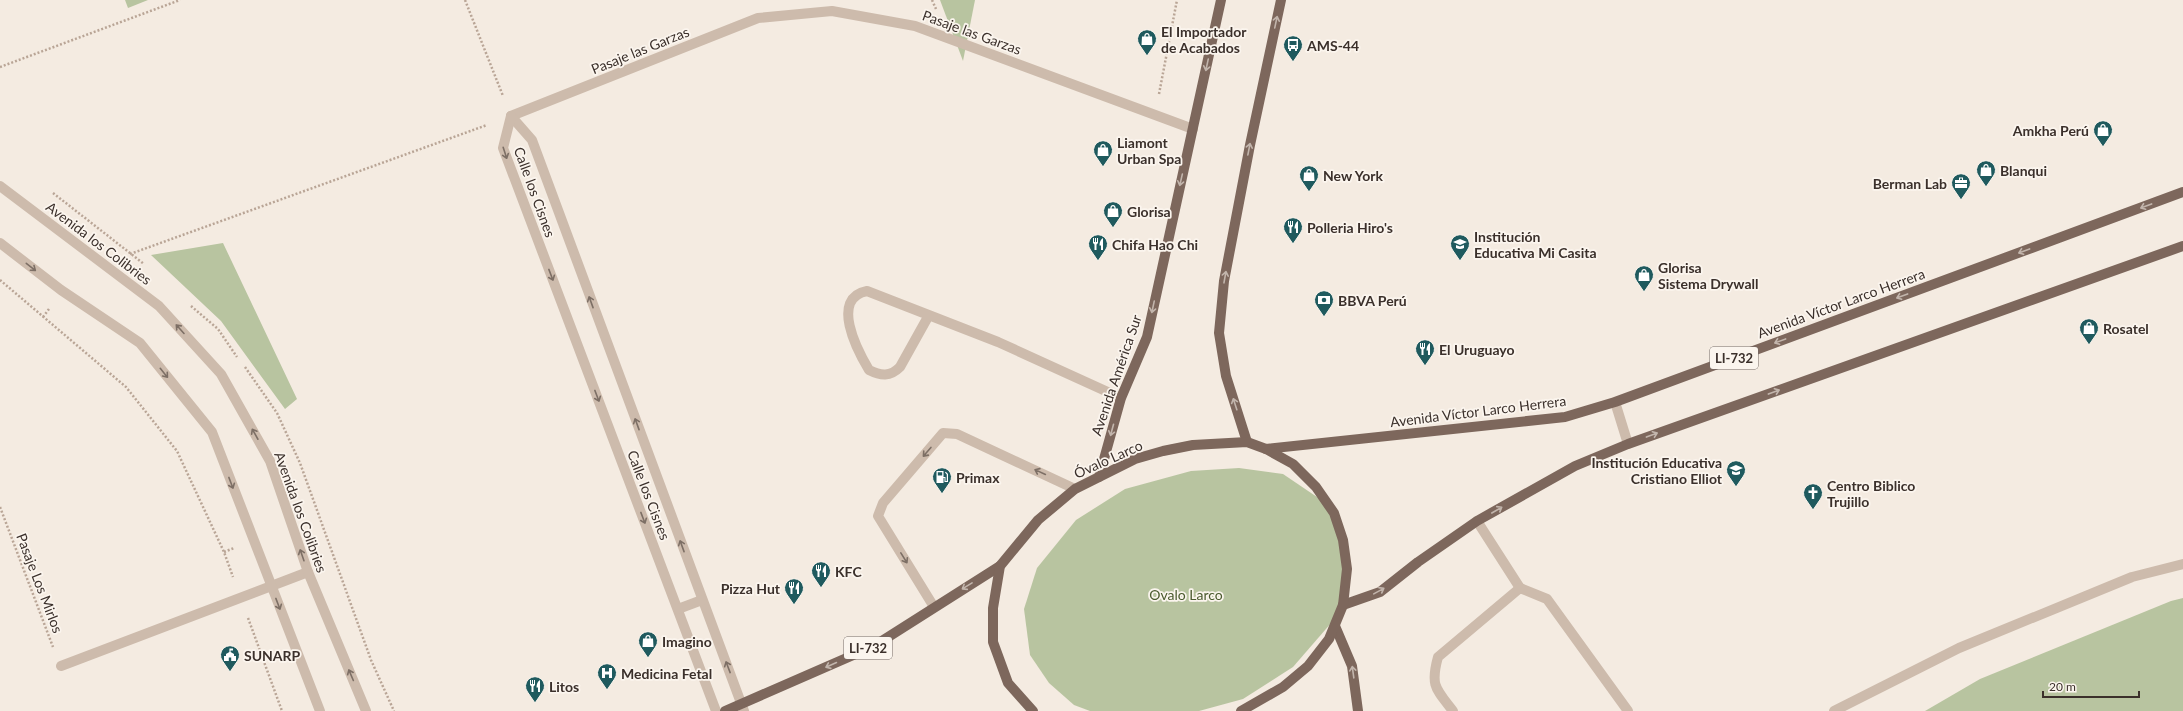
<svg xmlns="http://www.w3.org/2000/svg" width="2183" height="711" viewBox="0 0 2183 711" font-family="Lato,sans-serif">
<rect width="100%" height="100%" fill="#f4ebe1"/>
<g fill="#b8c4a0">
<path d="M125 0H148L128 8Z"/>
<path d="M940 0H975L963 61Z"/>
<path d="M223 243 297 399 285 409 221 321 151 255Z"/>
<path d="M1239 468 1283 474 1317 497 1336 515 1349 582 1332 622 1293 667 1243 699 1199 711H1090L1074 705 1049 683 1030 655 1024 609 1037 568 1076 520 1125 489 1191 471Z"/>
<path d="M2183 598V711H1925L1980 679 2171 601Z"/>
</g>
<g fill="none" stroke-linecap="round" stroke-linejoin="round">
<g stroke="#b9a596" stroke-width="2.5" stroke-dasharray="2 2" stroke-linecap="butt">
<path d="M465 0 503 96"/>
<path d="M932 0 936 9"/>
<path d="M0 67 180 0"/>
<path d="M1159 94 1177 0"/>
<path d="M53 193 144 264"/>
<path d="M130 254 487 125"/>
<path d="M0 280 126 387 177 451 224 552 233 577"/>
<path d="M191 306 218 329 237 357"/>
<path d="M43 317 49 309"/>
<path d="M245 367 277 413 300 463 371 660 394 711"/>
<path d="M0 507 53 647"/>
<path d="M224 552 234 548"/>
<path d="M248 618 282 711"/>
</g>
<g stroke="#cdbbac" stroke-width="10">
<path d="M1477 521 1520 588"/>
<path d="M934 607 878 516 883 503 943 433 957 434 1075 489"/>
<path d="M61 666 308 572"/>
<path d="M1453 711C1436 689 1430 686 1438 657L1520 588 1547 599 1628 711"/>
</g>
<g stroke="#cdbbac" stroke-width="10">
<path d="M511 116 758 18 832 11 915 26 1193 129"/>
<path d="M511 116 532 140 744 711"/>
<path d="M511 116 503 148 716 711"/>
<path d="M929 315 900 367C890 377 881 376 869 370 857 350 830 298 867 291L998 342 1121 398"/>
<path d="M678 609 702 600"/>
<path d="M1834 711 1959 648 2132 577 2183 564"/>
</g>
<g stroke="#cdbbac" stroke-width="10">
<path d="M0 186 159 306 221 374 270 461 308 572 366 711"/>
<path d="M0 243 61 290 140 343 212 432 320 711"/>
<path d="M1615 402 1628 444"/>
</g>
<g stroke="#7d675c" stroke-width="10">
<path d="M1247 442 1226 376 1219 333 1224 281 1250 145 1281 0"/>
<path d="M1266 449 1565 417 1615 402 2183 192"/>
<path d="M1099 477 1121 398 1147 337 1221 0"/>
<path d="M1343 605 1380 592 1418 562 1477 521 1575 466 1628 444 2183 246"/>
<path d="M1335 626 1352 666 1358 711"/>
<path d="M725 711 874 646 1000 566"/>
<path d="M1033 711 1008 683 993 642V608L1000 566 1038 520 1075 489 1135 459 1163 451 1193 445 1247 442 1266 449 1293 464 1316 487 1334 513 1343 540 1347 569 1343 605 1329 639 1308 666 1283 687 1241 711"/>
</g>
</g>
<defs><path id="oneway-shaft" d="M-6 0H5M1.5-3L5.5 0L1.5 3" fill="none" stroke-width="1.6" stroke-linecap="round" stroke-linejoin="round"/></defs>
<g stroke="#c2b5ac">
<use href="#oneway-shaft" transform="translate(1276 22) rotate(-78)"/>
<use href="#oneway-shaft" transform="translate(1207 65) rotate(102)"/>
<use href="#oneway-shaft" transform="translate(1249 149) rotate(-79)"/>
<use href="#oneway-shaft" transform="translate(1181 180) rotate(103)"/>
<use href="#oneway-shaft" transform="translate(2146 206) rotate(160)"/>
<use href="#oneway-shaft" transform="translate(2024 251) rotate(160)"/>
<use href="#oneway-shaft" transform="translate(1225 277) rotate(-80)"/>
<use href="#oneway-shaft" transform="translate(1902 296) rotate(160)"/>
<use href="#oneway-shaft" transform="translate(1153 307) rotate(102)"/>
<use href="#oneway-shaft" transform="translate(1780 341) rotate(160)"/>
<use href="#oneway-shaft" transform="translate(1774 392) rotate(-20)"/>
<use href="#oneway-shaft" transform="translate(1235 404) rotate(-108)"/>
<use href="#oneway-shaft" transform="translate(1112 430) rotate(105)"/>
<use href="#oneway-shaft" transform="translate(1652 435) rotate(-20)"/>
<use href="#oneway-shaft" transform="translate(1497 510) rotate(-30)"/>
<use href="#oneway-shaft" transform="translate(967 586) rotate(148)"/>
<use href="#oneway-shaft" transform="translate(1379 591) rotate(-29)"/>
<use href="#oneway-shaft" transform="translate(831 665) rotate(156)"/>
<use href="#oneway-shaft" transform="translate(1353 672) rotate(-98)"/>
</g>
<g stroke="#7d6f65">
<use href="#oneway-shaft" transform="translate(505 153) rotate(72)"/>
<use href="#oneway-shaft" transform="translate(31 267) rotate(38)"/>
<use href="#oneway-shaft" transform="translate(551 275) rotate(69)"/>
<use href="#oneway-shaft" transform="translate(591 302) rotate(-110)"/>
<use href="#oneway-shaft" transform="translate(180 329) rotate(-132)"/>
<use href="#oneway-shaft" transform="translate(164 373) rotate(51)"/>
<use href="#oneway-shaft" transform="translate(597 396) rotate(69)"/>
<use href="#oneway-shaft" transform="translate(637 424) rotate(-110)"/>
<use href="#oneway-shaft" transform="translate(255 434) rotate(-119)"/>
<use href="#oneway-shaft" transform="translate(927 452) rotate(131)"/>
<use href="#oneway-shaft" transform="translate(1040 472) rotate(-155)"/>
<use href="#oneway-shaft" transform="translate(231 483) rotate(69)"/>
<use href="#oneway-shaft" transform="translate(643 518) rotate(69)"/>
<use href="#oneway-shaft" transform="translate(682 546) rotate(-110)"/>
<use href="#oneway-shaft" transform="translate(302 555) rotate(-109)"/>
<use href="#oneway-shaft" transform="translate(904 558) rotate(58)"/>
<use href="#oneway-shaft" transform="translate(278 604) rotate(69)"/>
<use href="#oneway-shaft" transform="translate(728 667) rotate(-111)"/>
<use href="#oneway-shaft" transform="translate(351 675) rotate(-113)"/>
</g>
<defs>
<g id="shop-pin" transform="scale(1)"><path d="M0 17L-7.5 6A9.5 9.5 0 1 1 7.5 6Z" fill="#1f5a5e" stroke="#fbf5ee"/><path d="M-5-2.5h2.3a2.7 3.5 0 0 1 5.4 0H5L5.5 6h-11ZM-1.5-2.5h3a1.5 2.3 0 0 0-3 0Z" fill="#fff"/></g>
<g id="bus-pin" transform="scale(1)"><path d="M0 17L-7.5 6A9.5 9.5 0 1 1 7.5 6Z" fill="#1f5a5e" stroke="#fbf5ee"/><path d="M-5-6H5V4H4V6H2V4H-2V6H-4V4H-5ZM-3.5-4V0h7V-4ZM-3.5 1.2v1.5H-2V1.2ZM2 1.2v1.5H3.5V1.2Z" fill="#fff"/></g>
<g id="office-pin" transform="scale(1)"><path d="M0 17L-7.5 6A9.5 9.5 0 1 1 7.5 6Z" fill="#1f5a5e" stroke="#fbf5ee"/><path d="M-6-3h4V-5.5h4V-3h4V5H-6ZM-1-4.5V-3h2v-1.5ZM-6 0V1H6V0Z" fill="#fff"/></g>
<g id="restaurant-pin" transform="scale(1)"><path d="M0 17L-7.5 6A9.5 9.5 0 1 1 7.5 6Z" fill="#1f5a5e" stroke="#fbf5ee"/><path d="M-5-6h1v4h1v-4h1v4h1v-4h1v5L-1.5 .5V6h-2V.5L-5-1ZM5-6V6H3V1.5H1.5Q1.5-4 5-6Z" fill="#fff"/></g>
<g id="school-pin" transform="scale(1)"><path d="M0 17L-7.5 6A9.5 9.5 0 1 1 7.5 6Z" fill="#1f5a5e" stroke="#fbf5ee"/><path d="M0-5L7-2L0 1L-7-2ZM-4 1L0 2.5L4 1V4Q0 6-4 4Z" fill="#fff"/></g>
<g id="bank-pin" transform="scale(1)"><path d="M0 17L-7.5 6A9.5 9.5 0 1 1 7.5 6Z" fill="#1f5a5e" stroke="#fbf5ee"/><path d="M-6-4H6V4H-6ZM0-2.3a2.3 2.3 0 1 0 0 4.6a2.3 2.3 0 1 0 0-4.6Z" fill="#fff"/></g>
<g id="fuel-pin" transform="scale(1)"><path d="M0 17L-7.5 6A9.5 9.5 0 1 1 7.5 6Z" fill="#1f5a5e" stroke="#fbf5ee"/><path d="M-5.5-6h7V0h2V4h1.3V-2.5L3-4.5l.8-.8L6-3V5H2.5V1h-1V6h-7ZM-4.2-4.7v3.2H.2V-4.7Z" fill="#fff"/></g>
<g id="church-pin" transform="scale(1)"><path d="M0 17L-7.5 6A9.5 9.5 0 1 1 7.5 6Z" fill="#1f5a5e" stroke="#fbf5ee"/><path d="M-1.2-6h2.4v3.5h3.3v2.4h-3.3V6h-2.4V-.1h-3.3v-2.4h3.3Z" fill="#fff"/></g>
<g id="civic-pin" transform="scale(1)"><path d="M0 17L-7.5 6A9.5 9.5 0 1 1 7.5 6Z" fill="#1f5a5e" stroke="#fbf5ee"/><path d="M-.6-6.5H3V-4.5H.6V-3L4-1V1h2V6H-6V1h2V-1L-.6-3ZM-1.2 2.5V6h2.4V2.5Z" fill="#fff"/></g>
<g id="hospital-pin" transform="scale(1)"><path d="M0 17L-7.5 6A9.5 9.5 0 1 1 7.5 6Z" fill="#1f5a5e" stroke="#fbf5ee"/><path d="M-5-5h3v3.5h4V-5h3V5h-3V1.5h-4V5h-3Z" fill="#fff"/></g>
</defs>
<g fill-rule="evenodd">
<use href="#shop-pin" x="1147" y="39"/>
<use href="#bus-pin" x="1293" y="45"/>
<use href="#shop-pin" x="2103" y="130"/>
<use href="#shop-pin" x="1103" y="150"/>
<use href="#shop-pin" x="1986" y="170"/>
<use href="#shop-pin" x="1309" y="175"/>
<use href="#office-pin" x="1961" y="183"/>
<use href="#shop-pin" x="1113" y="211"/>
<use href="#restaurant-pin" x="1293" y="227"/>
<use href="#restaurant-pin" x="1098" y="244"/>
<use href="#school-pin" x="1460" y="244"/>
<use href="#shop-pin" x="1644" y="275"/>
<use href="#bank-pin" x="1324" y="300"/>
<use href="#shop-pin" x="2089" y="328"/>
<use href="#restaurant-pin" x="1425" y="349"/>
<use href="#school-pin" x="1736" y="470"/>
<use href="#fuel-pin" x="942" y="477"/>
<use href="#church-pin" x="1813" y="493"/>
<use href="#restaurant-pin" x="821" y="571"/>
<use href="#restaurant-pin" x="794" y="588"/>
<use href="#shop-pin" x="648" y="641"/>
<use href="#civic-pin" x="230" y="655"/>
<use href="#hospital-pin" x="607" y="673"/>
<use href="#restaurant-pin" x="535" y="686"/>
</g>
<g text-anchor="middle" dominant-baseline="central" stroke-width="3.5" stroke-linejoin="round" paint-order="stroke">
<g fill="#fbf5ee" stroke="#756b66" stroke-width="1">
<rect x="1710" y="347" width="48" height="22" rx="3"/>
<rect x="844" y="637" width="48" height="22" rx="3"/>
</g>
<g font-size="13" font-weight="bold" fill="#3b302b">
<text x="1734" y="358">LI-732</text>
<text x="868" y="648">LI-732</text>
</g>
<g font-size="14" font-weight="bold" fill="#3b302b" stroke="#fbf5ee" text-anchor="start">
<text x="1161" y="31">El Importador<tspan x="1161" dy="16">de Acabados</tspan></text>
<text x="1307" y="45">AMS-44</text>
<text x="2089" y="130" text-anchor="end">Amkha Perú</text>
<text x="1117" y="142">Liamont<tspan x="1117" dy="16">Urban Spa</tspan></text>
<text x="2000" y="170">Blanqui</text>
<text x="1323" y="175">New York</text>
<text x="1947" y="183" text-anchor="end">Berman Lab</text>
<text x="1127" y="211">Glorisa</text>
<text x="1307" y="227">Polleria Hiro's</text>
<text x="1474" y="236">Institución<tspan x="1474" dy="16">Educativa Mi Casita</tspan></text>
<text x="1112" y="244">Chifa Hao Chi</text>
<text x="1658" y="267">Glorisa<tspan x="1658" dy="16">Sistema Drywall</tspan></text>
<text x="1338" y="300">BBVA Perú</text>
<text x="2103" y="328">Rosatel</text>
<text x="1439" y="349">El Uruguayo</text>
<text x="1722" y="462" text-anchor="end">Institución Educativa<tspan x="1722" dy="16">Cristiano Elliot</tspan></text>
<text x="956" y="477">Primax</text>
<text x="1827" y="485">Centro Biblico<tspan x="1827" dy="16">Trujillo</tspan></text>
<text x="835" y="571">KFC</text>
<text x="780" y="588" text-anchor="end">Pizza Hut</text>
<text x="662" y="641">Imagino</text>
<text x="244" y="655">SUNARP</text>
<text x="621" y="673">Medicina Fetal</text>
<text x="549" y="686">Litos</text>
</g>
<g font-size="14" fill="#3b302b" stroke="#fbf5ee">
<text transform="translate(972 32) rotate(20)">Pasaje las Garzas</text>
<text transform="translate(640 50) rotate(-22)">Pasaje las Garzas</text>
<text transform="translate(535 192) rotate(70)">Calle los Cisnes</text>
<text transform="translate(99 243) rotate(37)">Avenida los Colibries</text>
<text transform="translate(1841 303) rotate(-20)">Avenida Víctor Larco Herrera</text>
<text transform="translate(1116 375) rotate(-71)">Avenida América Sur</text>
<text transform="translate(1478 411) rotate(-7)">Avenida Víctor Larco Herrera</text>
<text transform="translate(1108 459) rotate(-24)">Óvalo Larco</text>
<text transform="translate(649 495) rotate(69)">Calle los Cisnes</text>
<text transform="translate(301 512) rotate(70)">Avenida los Colibries</text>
<text transform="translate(40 583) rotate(69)">Pasaje Los Mirlos</text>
</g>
<g font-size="14" fill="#4a5a2e" stroke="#fbf5ee">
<text x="1186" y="594">Ovalo Larco</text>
</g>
</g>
<path d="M2043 691v6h96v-6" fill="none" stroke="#3b302b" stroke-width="2"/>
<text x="2049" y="691" font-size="12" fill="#3b302b" stroke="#fbf5ee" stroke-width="3" paint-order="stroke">20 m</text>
</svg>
